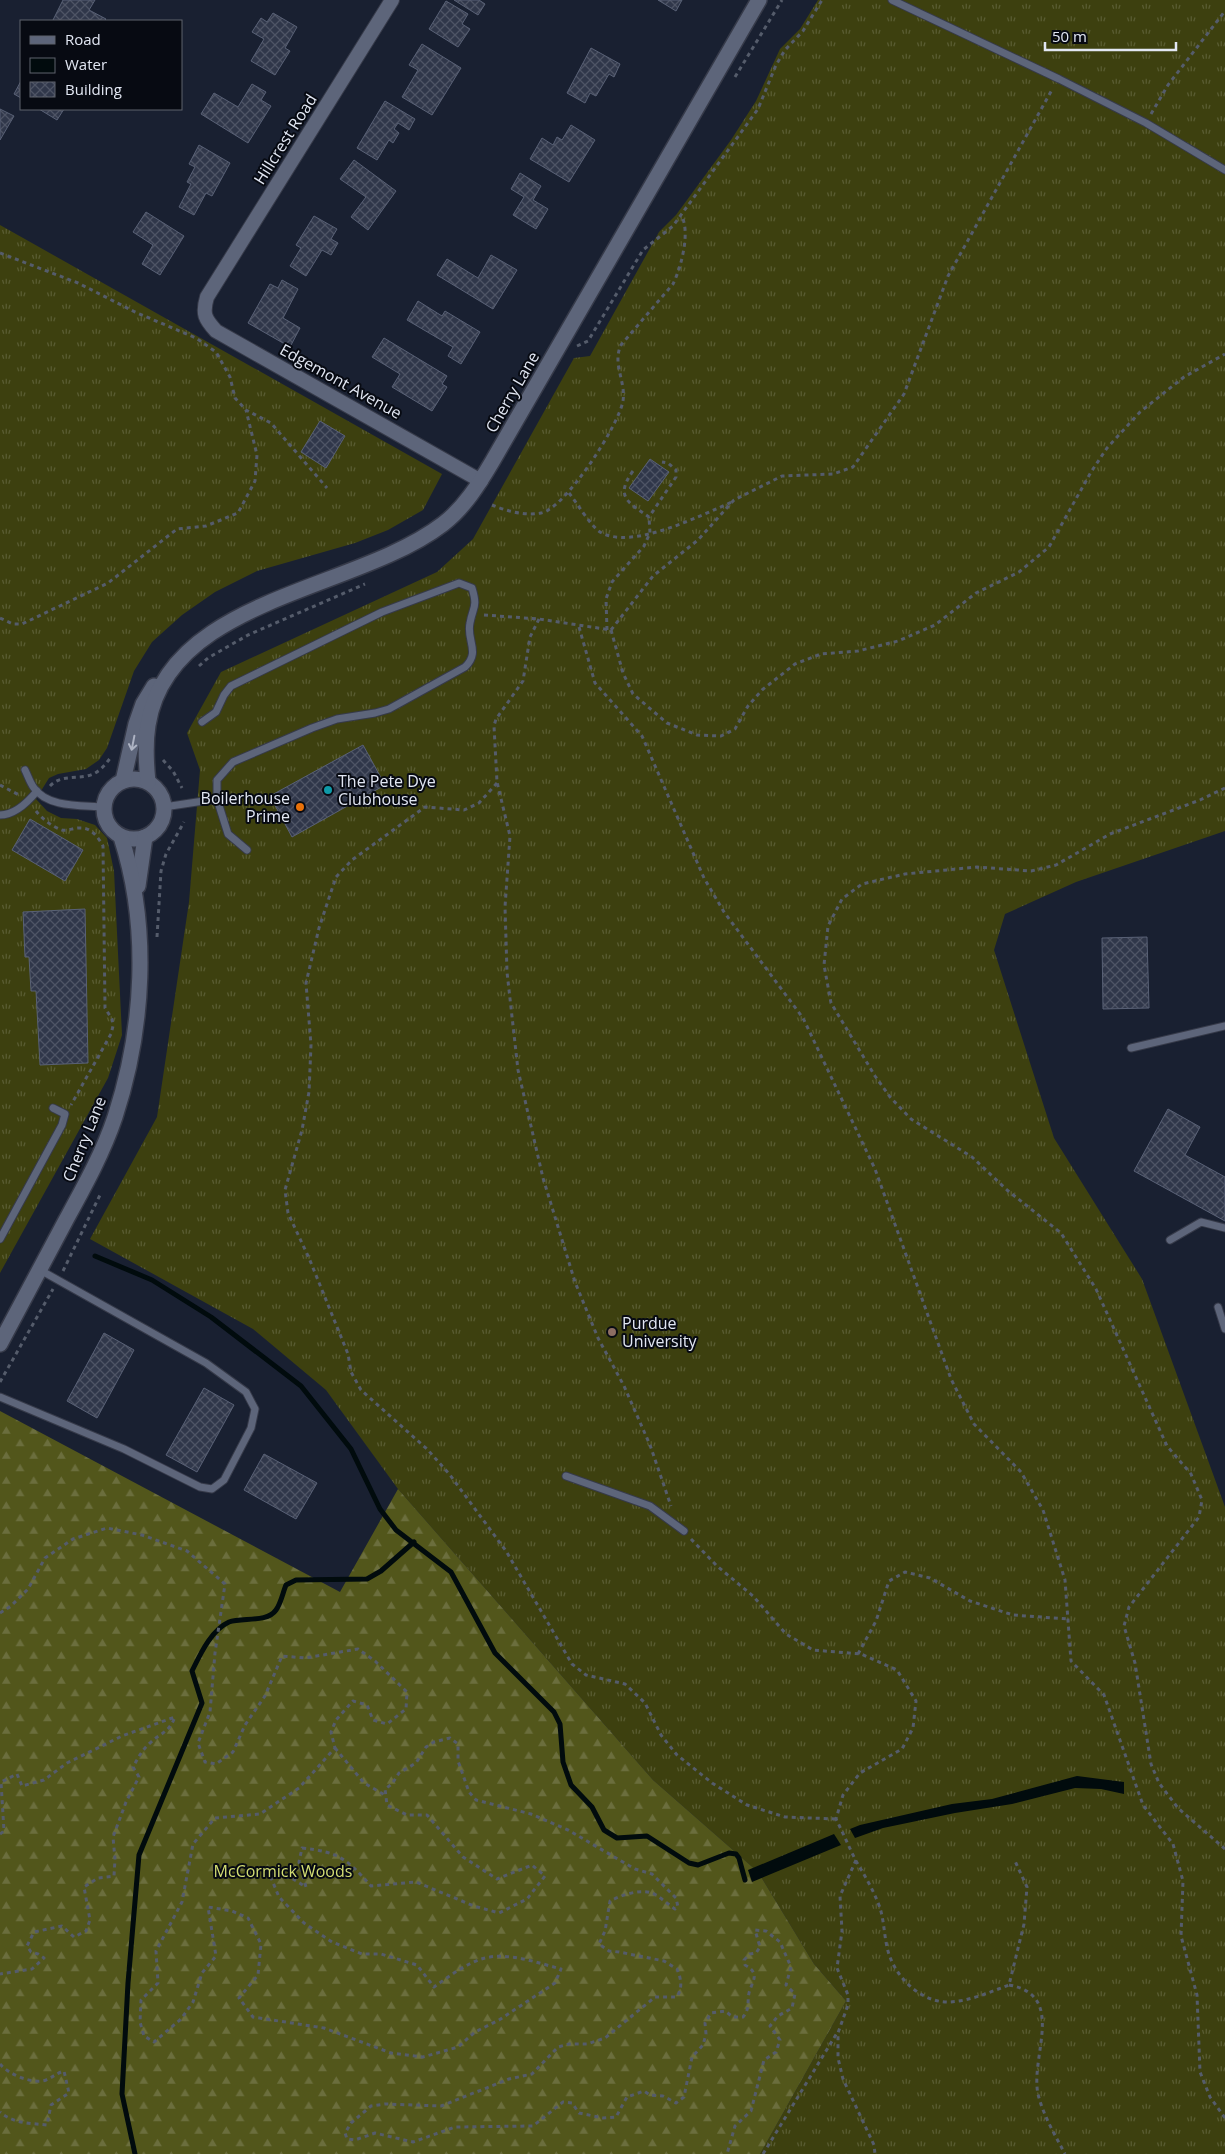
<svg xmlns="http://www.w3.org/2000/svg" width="1225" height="2154" viewBox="0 0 1225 2154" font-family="'Open Sans',sans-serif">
<defs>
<pattern id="grass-tufts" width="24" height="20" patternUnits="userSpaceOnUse" patternTransform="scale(1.25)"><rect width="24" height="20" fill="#3d400f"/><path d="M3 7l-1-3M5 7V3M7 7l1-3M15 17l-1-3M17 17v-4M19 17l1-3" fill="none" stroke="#595c32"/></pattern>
<pattern id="forest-firs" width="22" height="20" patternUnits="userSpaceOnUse" patternTransform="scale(1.25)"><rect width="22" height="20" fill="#52561b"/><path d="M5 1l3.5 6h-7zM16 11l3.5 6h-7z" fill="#6b6e3d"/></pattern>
<pattern id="building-cross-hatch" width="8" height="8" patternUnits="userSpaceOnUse" patternTransform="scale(1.25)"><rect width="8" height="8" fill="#30374a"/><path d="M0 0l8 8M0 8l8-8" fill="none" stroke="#4e5465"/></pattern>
</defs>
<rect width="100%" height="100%" fill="#192031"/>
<g fill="url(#grass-tufts)">
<path d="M818 0H1225V831L1076 882 1005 914 994 950 1054 1138 1142 1279 1225 1507V2154H760L846 2001 814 1964 758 1872 653 1780 398 1489 326 1390 253 1329 90 1239 157 1117 189 902 200 770 187 733 221 672 437 572 473 539 574 358 590 356 659 232 676 215 731 140 756 101 780 49 800 29Z"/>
<path d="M0 225 442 474 423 510 388 530 355 543 257 571 215 592 182 615 152 642 134 671 107 748 99 760 86 769 58 774 49 778 36 799 47 811 61 818 77 819 95 825 107 838 114 871 122 1035 108 1078 0 1273Z"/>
</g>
<path fill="url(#forest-firs)" d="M0 1411 340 1592 398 1489 653 1780 758 1872 814 1964 846 2001 760 2154H0Z"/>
<g fill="#010b0d">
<path d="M1077 1776 1124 1782V1794L1101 1789 1075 1788 1012 1804 955 1813 883 1828 855 1838 850 1829 860 1825 952 1804 992 1799Z"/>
<path d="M834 1834 841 1845 752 1882 748 1870Z"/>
</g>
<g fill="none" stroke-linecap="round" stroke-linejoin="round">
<g stroke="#010b0d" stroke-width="5">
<path d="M95 1256 152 1280 211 1317 301 1386 351 1449 380 1509 396 1530 451 1572 495 1653 554 1712 560 1724 563 1762 571 1785 592 1807 604 1830 617 1838 647 1836 689 1863 698 1865 729 1853 736 1854 739 1858 745 1880"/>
<path d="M135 2154 122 2094 128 1983 139 1855 202 1703 192 1671C200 1655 211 1630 229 1622 242 1617 267 1623 276 1610 281 1603 283 1592 286 1585L296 1580 367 1579 381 1571 414 1542"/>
</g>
</g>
<g fill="url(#building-cross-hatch)" stroke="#596176">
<path d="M63 0H95L89 10 106 19 104 21H56L53 20Z"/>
<path d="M454 0H479L485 4 478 15Z"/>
<path d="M658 0H682L676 11Z"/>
<path d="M446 1 468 14 462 24 470 29 458 47 429 29Z"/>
<path d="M273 13 297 27 285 48 290 51 275 75 251 61 264 39 252 32 261 18 267 22Z"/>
<path d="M422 44 461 68 432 115 402 97 418 70 409 65Z"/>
<path d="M591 48 620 64 614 77 609 74 596 96 590 93 585 103 567 93Z"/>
<path d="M21 81V98L14 94Z"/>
<path d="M252 84 266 92 261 100 271 106 248 143 201 114 214 93 238 107Z"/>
<path d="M385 101 415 119 409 130 398 123 394 129 399 133 393 143 389 140 377 160 357 148Z"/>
<path d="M0 109 14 116 0 140Z"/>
<path d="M39 109H64L57 120Z"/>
<path d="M571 125 595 140 569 182 530 159 542 138 553 145 557 137 562 140Z"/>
<path d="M199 145 230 163 212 196 206 193 194 215 179 207 191 184 187 182 195 167 189 164Z"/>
<path d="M354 160 396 191 368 230 351 217 366 197 340 179Z"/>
<path d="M520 173 541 186 533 200 548 209 536 229 513 215 524 197 511 189Z"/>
<path d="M146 212 184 236 160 275 142 264 153 245 133 232Z"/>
<path d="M314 216 337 229 331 239 338 243 331 255 322 250 306 276 290 266 301 248 296 245Z"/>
<path d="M491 255 517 270 493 309 437 275 447 259 478 278Z"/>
<path d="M282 280 298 289 283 318 300 328 290 347 248 323 270 284 278 288Z"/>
<path d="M418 301 442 316 445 311 480 332 461 364 448 356 453 347 407 320Z"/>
<path d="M384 338 447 376 442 384 447 387 432 411 392 387 400 374 372 357Z"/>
<path d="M320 421 345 436 326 468 301 452Z"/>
<path d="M650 459 669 472 648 501 629 488Z"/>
<path d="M363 745 385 785 292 837 270 796Z"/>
<path d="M30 819 83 850 65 881 12 850Z"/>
<path d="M85 909 88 1063 40 1065 36 991H31L29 957H25L23 912Z"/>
<path d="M1147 937 1149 1008 1103 1009 1102 938Z"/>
<path d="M1168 1109 1200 1127 1185 1155 1225 1177V1221L1134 1171Z"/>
<path d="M104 1333 134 1350 97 1418 67 1401Z"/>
<path d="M204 1388 234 1405 197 1472 166 1455Z"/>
<path d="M264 1454 317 1483 296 1519 244 1490Z"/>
</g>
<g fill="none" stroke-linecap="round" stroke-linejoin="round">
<g stroke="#363a49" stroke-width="9">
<g id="lane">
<path d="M892 0 1059 79 1146 123 1225 170"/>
<path d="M202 722 216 712 224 695 231 686 382 612 459 583 472 588C478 608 473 606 470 623 466 640 481 652 465 667L389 709 375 713 337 719 312 728 233 762 217 780V799L228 834 247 850"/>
<path d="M25 770C28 776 30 783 34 788 48 808 82 805 103 807"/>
<path d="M164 807 217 799"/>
<path d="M0 815C15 815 28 802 37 791"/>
<path d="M1131 1048 1225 1026"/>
<path d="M0 1239 62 1125 65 1114 53 1108"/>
<path d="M1170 1240 1201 1222 1225 1228"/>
<path d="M1218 1307 1225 1329"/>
<path d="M0 1397 124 1449 200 1487 212 1489 224 1480 251 1428 255 1409 246 1392 206 1363 40 1270"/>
<path d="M566 1476 650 1506 684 1531"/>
</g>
</g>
<g stroke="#363a49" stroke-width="16">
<path id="street" d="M392 0 207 297C202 314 205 319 216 331L481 481"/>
</g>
<g stroke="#363a49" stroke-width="18">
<g id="secondary">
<circle cx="134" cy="809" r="30"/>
<path d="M123 781 136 724 143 704 154 686"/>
<path d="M148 782C146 763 145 744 148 725 168 598 356 591 443 524 464 508 479 484 492 462L759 0"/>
<path d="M138 886 145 837"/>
<path d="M0 1344C22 1302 44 1261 66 1220 84 1187 103 1153 115 1117 144 1028 150 927 121 837"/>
</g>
</g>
<g stroke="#555c6b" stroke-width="3" stroke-dasharray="4 4" stroke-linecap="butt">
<path d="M735 77 782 0"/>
<path d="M1151 114 1168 85 1225 11"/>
<path d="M0 253 78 283 135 312 196 338 216 352 230 377 235 398 246 410 271 423 327 488"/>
<path d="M577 346 588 341 643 250 673 226 758 109 776 65 785 50 803 31 822 0"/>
<path d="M633 471C615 496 627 502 649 517L676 477V470L668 463 662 462"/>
<path d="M569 493C577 503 590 525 600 532 632 551 701 515 732 502"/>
<path d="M492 505C506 511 525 516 541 513 565 509 619 425 623 401 626 381 612 364 621 345L673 284C681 268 691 231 681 215"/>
<path d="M484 615 539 619 611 630"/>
<path d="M0 618 13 624H22L108 583 177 529 206 526 238 513 255 481 257 455 246 410"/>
<path d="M539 619 530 637 523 681 496 719 494 726 497 782 510 836 505 907 507 972 518 1070 543 1178 575 1282 598 1338 624 1386 650 1445 671 1506"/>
<path d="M579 627 595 683 642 736 704 878 724 912 803 1018 875 1169 951 1379 974 1424 1021 1472 1043 1510 1065 1580 1071 1661 1104 1695 1143 1805 1173 1844 1183 1881 1181 1936 1197 1995 1200 2072 1210 2097 1225 2118"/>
<path d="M607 630 606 599 612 582 644 546 650 533 649 517"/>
<path d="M611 630 623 673 633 694 667 723 697 735 721 736 735 729 748 706 762 690 795 664 821 654 858 651 898 641 935 625 976 593 1019 572 1049 547 1091 472 1107 448 1140 412 1184 377 1225 354"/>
<path d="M611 630 653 576 698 540 734 500 782 476 833 474 853 467 904 394 948 276 1053 88"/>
<path d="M199 666 208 658 248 635 365 584"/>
<path d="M163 760 173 771 182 788"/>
<path d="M497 783 479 803 464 810 425 807 352 860 336 877 319 928 306 983 311 1045 309 1092 302 1130 285 1190 288 1213 309 1258 348 1354 351 1372 361 1390 427 1449 450 1475 506 1551 572 1664 586 1675 625 1684 645 1703 661 1735 677 1755 712 1783 747 1805 785 1817 836 1819"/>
<path d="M0 785 19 795"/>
<path d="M50 786C61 775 73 779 87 776 98 774 105 765 111 757"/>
<path d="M1225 788 1200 800 1110 834 1056 865 1031 871 977 867 905 874 862 884 842 899 828 926 824 965 831 1003 875 1076 890 1097 911 1119 972 1157 1007 1190 1061 1233 1096 1289 1167 1446 1191 1474 1202 1500 1199 1517 1129 1607 1124 1626 1135 1663 1151 1764 1159 1783 1178 1808 1225 1849"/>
<path d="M36 811C42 819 53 827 62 830 68 831 73 828 79 828 91 827 98 837 103 846L105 1008 112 1019 113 1026 111 1034 71 1105"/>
<path d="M157 937 161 871 166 854 184 822"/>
<path d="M63 1271 100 1195"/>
<path d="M0 1382 53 1289"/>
<path d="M691 1539 717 1566 753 1596 786 1634 813 1650 861 1654 897 1670 916 1701 913 1728 902 1749 860 1773 843 1795 836 1819C843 1833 849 1847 856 1861 865 1876 874 1891 880 1908 885 1924 884 1942 890 1957 899 1981 923 2003 950 2002 970 2001 990 1992 1009 1985L1024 1924 1027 1887 1015 1861"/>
<path d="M0 1613 11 1606 28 1589 45 1558 73 1539 107 1528 142 1535 187 1551 225 1584 215 1653 210 1712 198 1743 205 1762 216 1764 233 1752 245 1725 265 1696 282 1656 305 1658 358 1649 375 1661 407 1692 406 1709 387 1724 373 1720 367 1705 353 1701 336 1720 331 1732 335 1748 299 1788 260 1814 215 1818 193 1844 182 1902 156 1951 158 1983 141 2000 140 2022 144 2036 154 2042 181 2019 193 2002 202 1973 216 1956 208 1907 232 1911 248 1918 261 1944 258 1975 239 1998 253 2017 324 2028 391 2053 423 2057 458 2047 475 2032 499 2020 555 1983 561 1969C538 1963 509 1952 485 1958 468 1962 448 1977 434 1987L417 1965 381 1954H362L332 1942 304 1923 279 1897 269 1873 293 1879 306 1887 299 1862 302 1848C339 1852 347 1859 371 1886L416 1882 474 1906 499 1913 527 1899 545 1876 532 1865 497 1879 463 1857 427 1815H407L387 1805 385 1789 392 1784 399 1773 416 1763 426 1747 434 1742 450 1738 458 1744V1761L469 1792 476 1800 531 1814 568 1830 635 1869 652 1874 676 1898 678 1907 675 1909C668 1904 662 1899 656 1895 643 1887 622 1895 610 1901L605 1931 599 1944 609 1951 619 1952 664 1961 677 1969C681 1979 683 1986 677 1997H655L605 2038 587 2044H569L558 2047 532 2074 509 2079 441 2106 385 2104 371 2106 351 2123 345 2133 347 2139 355 2140 375 2133 413 2142 455 2127 533 2126 563 2102 572 2103 579 2113 603 2118 616 2117 627 2097 644 2091 650 2095 663 2096 676 2103 684 2097 692 2057 703 2045 706 2034 705 2023 711 2013 725 2011 733 2017H743C750 2009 747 2002 749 1993 752 1981 761 1974 745 1965L744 1960 750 1954 756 1953 760 1947 755 1930 766 1931 780 1942 791 1967 786 1985 795 1994 792 2008 778 2016 770 2026 780 2040 776 2052 764 2060 751 2111 735 2126 727 2154"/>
<path d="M858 1654 876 1621 889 1581 905 1572 930 1578 970 1601 1013 1615 1068 1619"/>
<path d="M335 1748 364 1783 385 1795"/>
<path d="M0 1834 4 1831 1 1782 17 1774 22 1786 44 1780 67 1763 122 1736 175 1717C168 1734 161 1732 150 1743 142 1750 138 1758 133 1767L139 1777 126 1802 113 1837 115 1859 114 1876 98 1878 84 1887 90 1920 86 1931 74 1937 62 1926 34 1932 27 1946 31 1952 38 1954 44 1958 32 1969 0 1974"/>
<path d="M856 1860 840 1896 842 1931 837 1968 848 1995V2005L838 2033V2058L843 2079 874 2145 875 2154"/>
<path d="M1009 1985C1067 1995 1030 2056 1038 2094 1043 2115 1055 2135 1065 2154"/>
<path d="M0 2064C8 2074 33 2085 46 2080 53 2077 57 2073 64 2071L69 2093 51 2105 47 2125C30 2123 14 2124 0 2112"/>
<path d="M763 2154 837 2033"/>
</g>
<use href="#lane" stroke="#5d657a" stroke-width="7"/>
<use href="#street" stroke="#5d657a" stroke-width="14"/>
<use href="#secondary" stroke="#5d657a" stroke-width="15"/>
</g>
<defs><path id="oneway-shaft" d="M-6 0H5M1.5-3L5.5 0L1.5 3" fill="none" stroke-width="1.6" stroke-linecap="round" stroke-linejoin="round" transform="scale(1.25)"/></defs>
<use stroke="#adb3c3" href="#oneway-shaft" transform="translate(133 743) rotate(101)"/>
<circle fill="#0f9aa8" stroke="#070a12" stroke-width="2" cx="328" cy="790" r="5"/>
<circle fill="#e8710a" stroke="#070a12" stroke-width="2" cx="300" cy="807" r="5"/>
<circle fill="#8d6e63" stroke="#070a12" stroke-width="2" cx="612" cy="1332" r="5"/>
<g text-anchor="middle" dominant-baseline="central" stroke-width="4" stroke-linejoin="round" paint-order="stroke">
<g font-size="16" fill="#e2e7f3" stroke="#070a12">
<text transform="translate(285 139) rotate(-58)">Hillcrest Road</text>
<text transform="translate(341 381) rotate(29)">Edgemont Avenue</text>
<text transform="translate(512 392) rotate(-60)">Cherry Lane</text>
<text transform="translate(84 1139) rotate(-68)">Cherry Lane</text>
</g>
<g font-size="16" fill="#e2e7f3" stroke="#070a12" text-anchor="start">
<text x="338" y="781">The Pete Dye<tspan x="338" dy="18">Clubhouse</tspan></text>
<text x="290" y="798" text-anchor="end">Boilerhouse<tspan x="290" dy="18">Prime</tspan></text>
<text x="622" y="1323">Purdue<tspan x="622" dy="18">University</tspan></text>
</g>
<g font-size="16" fill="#d4de74" stroke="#070a12">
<text x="283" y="1871">McCormick Woods</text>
</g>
</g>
<rect x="20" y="20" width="162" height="90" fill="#070a12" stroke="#5f626c"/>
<rect x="30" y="36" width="25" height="8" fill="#5d657a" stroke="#5f626c"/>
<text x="65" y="45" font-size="15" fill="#e2e7f3">Road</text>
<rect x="30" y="58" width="25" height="15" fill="#010b0d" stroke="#5f626c"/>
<text x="65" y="70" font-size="15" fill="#e2e7f3">Water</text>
<rect x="30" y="82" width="25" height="15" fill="url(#building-cross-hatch)" stroke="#5f626c"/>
<text x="65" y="95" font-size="15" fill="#e2e7f3">Building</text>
<path d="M1045 42v8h131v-8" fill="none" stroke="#e2e7f3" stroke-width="2.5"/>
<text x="1052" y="42" font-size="15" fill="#e2e7f3" stroke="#070a12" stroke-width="4" paint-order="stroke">50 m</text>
</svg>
